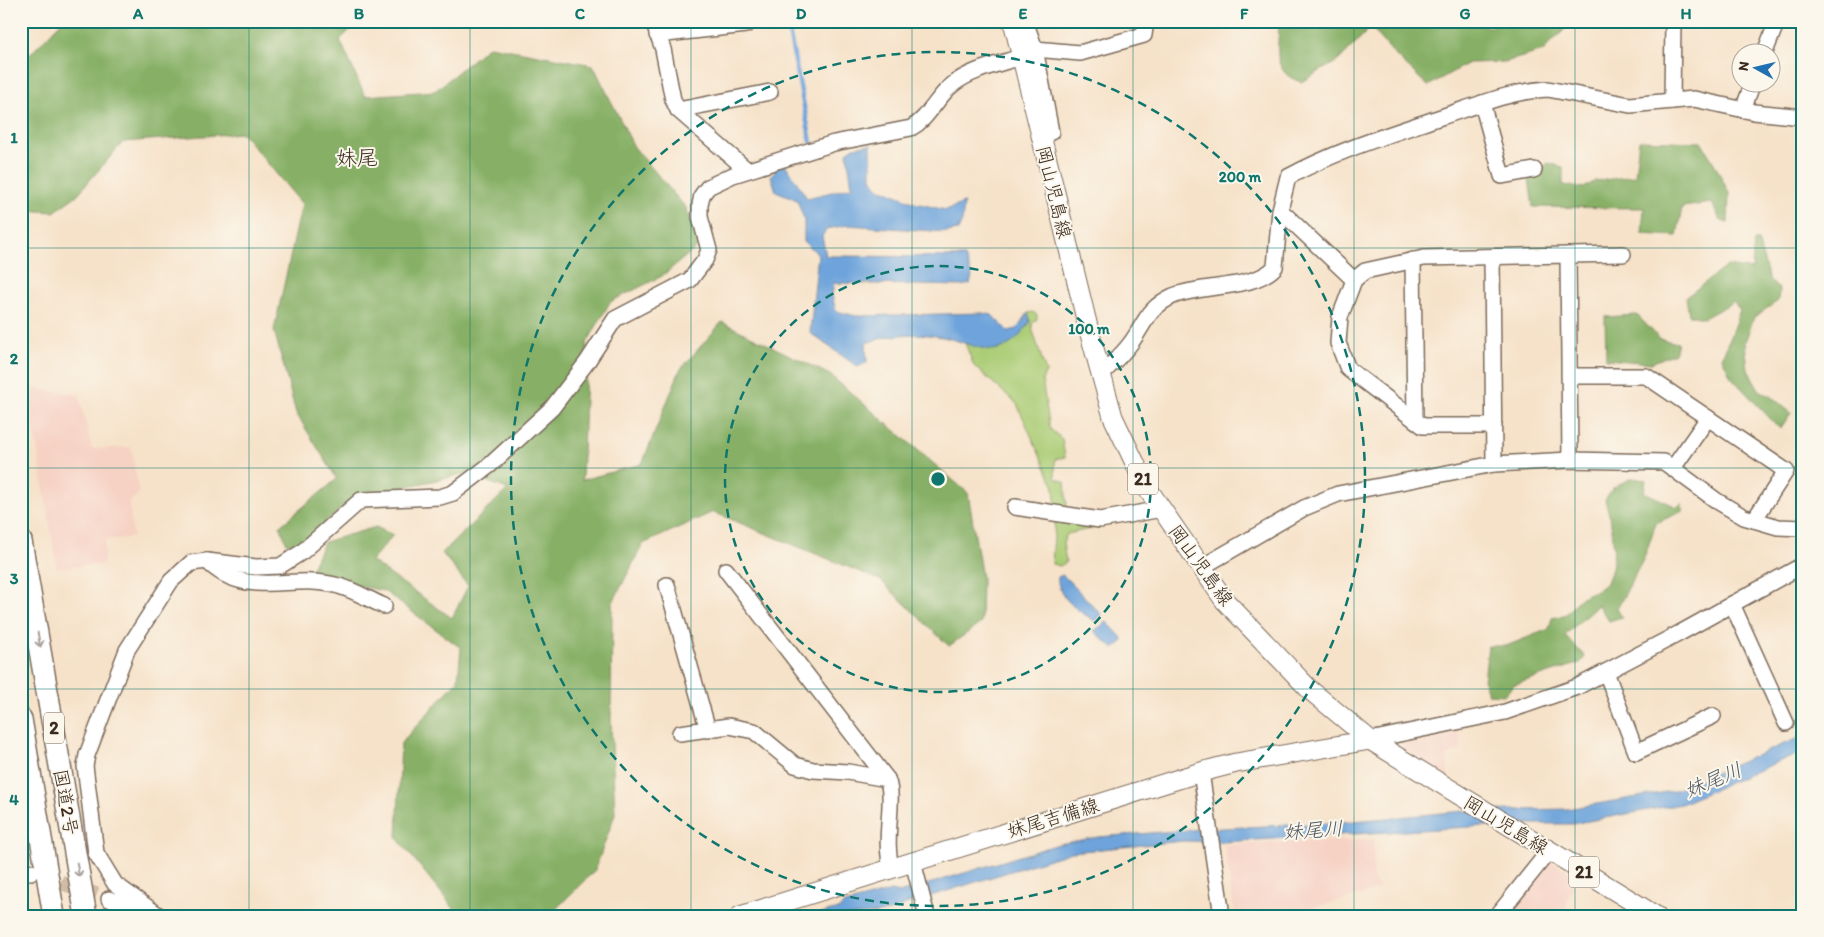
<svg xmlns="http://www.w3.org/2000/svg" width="1824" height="937" viewBox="0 0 1824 937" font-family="Itim,'Klee One',sans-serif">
<rect width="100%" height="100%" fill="#fbf7ec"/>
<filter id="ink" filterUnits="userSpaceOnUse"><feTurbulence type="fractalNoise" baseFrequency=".02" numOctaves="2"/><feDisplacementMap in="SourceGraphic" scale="10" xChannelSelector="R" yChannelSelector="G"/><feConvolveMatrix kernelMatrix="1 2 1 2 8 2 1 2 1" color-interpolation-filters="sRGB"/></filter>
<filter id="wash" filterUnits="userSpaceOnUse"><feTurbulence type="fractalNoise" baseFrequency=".0096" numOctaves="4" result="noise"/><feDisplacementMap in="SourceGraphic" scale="20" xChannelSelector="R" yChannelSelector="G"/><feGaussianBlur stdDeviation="1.12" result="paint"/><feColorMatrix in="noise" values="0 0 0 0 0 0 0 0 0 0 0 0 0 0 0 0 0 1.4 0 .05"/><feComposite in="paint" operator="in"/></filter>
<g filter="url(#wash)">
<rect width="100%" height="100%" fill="#f6e2c9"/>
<g fill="#f6d2c4">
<path d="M27 387 79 395 92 449 131 447 139 493 129 502 133 537 105 540 104 564 57 568Z"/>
<path d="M1460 731 1461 750 1447 755 1448 778 1402 748 1410 737Z"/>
<path d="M1374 839 1373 879 1380 889 1300 912 1298 916H1235L1224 845Z"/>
<path d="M1550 860 1578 877 1567 901V916H1502Z"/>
</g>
<path fill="#aacc74" stroke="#727b49" d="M1033 312 1037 315V319L1032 324 1033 331 1046 372 1042 380 1050 429 1062 439 1065 457 1055 459V478L1065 482 1068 519 1096 524 1094 528 1067 534 1063 543 1066 562 1060 566 1052 564 1056 508 1054 487 1017 404 974 366 965 343C1001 353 1008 352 1030 322L1028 313Z"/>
<g fill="#87b066" stroke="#616d42">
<path d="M62 21H359L340 40 365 96 435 91 489 46 593 65 634 147 686 208 701 244 662 276 610 302 587 343 582 480 642 464 680 370 722 322 830 375 968 493 982 578 981 623 949 646 880 580 713 512 643 544 612 604 611 722 615 814 595 870 549 916H460L397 838 401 743 458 680 461 648 384 591 308 576 324 542 376 527 393 535 371 561 452 618 468 586 442 553 508 489 464 474 385 491 350 500 304 542 287 544 280 526 337 479 296 413 274 330 302 204 242 133 123 142 77 195 54 212 21 210V64Z"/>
<path d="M1279 21H1445L1492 27 1493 21H1573L1543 51 1505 62 1468 63 1428 86 1395 55 1371 27 1338 61 1301 82C1270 72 1279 48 1279 21Z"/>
<path d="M1639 140 1701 142 1714 163 1729 193 1728 223 1720 220 1712 203 1682 207 1677 236 1642 234 1644 208 1533 207 1529 179 1548 163 1563 167V185L1584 188 1595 181 1635 176Z"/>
<path d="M1754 241H1758L1769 279 1779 289 1778 301 1754 317 1745 342 1748 370 1760 391 1771 396 1791 413 1780 429 1731 377 1722 358 1740 310 1733 302 1704 318 1689 315 1686 297 1727 266 1752 270Z"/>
<path d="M1637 315 1660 339 1678 343 1675 353 1651 363 1606 359 1605 317Z"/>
<path d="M1632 478 1646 480 1644 492 1677 507 1682 503 1683 511 1656 523 1644 558 1617 609 1622 617 1609 621 1598 605 1565 635 1585 657 1580 663 1513 685 1505 695 1488 694 1484 681 1488 646H1506L1549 629 1552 618C1577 613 1566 609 1582 597 1588 593 1597 591 1603 586 1621 569 1612 521 1605 500L1613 488Z"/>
</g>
<g fill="#6ea4db" stroke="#54677c">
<path d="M871 144V178L877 187 915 203 946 210 964 203 962 221 958 230 947 232 847 225 827 229 822 236 826 256 965 257 972 276 970 284 961 286 834 283 832 295 836 311 856 316 983 313 992 315 1008 331 1017 329 1028 313 1030 322C1021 334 1015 344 999 349 986 353 957 339 942 337 916 332 891 334 866 343L867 362 858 367 810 333 818 254 804 242V219L797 200 776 191 771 176 778 166 785 164 807 198 852 187 847 152 854 147Z"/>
<path d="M1063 575 1102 615 1095 621C1080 612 1056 597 1058 577Z"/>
<path d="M1107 622 1124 640 1114 649 1094 631Z"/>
<path d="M1803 736V751L1681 804 1572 824H1518L1223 842 1183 841 1072 852 909 903C888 918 835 916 809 916L840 909 842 905 891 891 899 893 1059 844 1098 837 1202 829 1332 823 1465 811 1567 809 1673 791Z"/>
</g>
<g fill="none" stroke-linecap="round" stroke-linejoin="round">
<path stroke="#6ea4db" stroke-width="4.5" d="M787 21 811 142"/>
</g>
</g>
<g filter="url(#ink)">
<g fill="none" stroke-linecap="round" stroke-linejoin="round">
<path stroke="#d1bda7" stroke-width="15" stroke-dasharray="15 8" stroke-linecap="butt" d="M39 875 109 899"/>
<g stroke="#7c6a5a" stroke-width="18">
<g id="minor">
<path d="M653 21 663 49 673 100 678 110 747 170"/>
<path d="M1025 21 1035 49 1080 53 1144 35 1146 21"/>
<path d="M657 35 746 25 745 21"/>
<path d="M1035 49 1051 132 1040 136"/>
<path d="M1765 52 1776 24 1770 21"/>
<path d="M1672 101 1673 21"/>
<path d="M1482 103 1502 176 1534 170"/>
<path d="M678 110 770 92"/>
<path d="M1743 110 1753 82"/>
<path d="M1280 210 1354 280"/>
<path d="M1568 255 1570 460"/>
<path d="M1492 257 1494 464"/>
<path d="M1413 260 1415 420"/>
<path d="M1101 375C1110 365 1122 355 1130 344 1145 324 1147 308 1173 296 1203 284 1254 290 1275 267L1280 210 1288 177C1336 151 1388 135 1441 117 1475 106 1511 91 1548 89L1630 105 1694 99 1754 112 1803 117"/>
<path d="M1570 376H1646L1786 471 1754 520"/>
<path d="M1494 426H1423L1348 369 1338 343 1340 317 1354 280 1365 271 1424 258 1623 254"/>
<path d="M1673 468 1708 418"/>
<path d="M1015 507 1100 520 1162 509"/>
<path d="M207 561C246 601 293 572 339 586 354 590 370 600 384 606"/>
<path d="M1202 567 1304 508 1338 494 1494 464 1570 460 1664 462 1717 501 1744 517 1778 527 1803 528"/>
<path d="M726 570 887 779C896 799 882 841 892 869"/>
<path d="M667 585 708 730"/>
<path d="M1732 604 1786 723"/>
<path d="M1606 672 1636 752 1713 716"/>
<path d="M680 733 729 726 754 731 795 765 813 770 848 772 887 779"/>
<path d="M1370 740 1505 712 1577 687 1680 633 1803 565"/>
<path d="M1201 772 1222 916"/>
<path d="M913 862 927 916"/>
<path d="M21 869 31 872"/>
<path d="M109 899 150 914"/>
<path d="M160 916 115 884 96 853 85 766 87 755 127 650 171 581 191 563 207 561 256 567 280 566 302 552 361 500 440 497 453 493 490 465 552 408 587 362 615 319 690 280 705 260 709 250 700 217V205L702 195 708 187 733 175 834 143 911 128C929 118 936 98 952 85 970 70 999 64 1021 57"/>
<path d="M1497 916 1549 851"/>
</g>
</g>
<g stroke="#7c6a5a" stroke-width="21">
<g id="major">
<path d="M1013 21 1088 327 1113 417 1147 488 1225 601 1310 690 1370 740 1656 916"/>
<path d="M740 916 1201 772 1236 763 1370 740"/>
</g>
</g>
<g stroke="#7c6a5a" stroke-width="24">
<g id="highway">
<path d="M21 541 86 916"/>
<path d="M21 719 54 916"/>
</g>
</g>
<use href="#minor" stroke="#fff" stroke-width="15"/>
<use href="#major" stroke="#fff" stroke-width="19"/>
<use href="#highway" stroke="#fff" stroke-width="21"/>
</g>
<defs><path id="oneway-shaft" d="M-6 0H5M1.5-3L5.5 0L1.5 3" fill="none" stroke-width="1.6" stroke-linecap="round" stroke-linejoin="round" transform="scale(1.25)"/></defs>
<g stroke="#a79f9a">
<use href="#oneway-shaft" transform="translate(39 640) rotate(80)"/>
<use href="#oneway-shaft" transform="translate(78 870) rotate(80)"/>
</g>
</g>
<path fill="none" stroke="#0f766e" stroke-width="1" stroke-opacity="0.55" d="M249 21V916M470 21V916M691 21V916M912 21V916M1133 21V916M1354 21V916M1575 21V916M21 248H1803M21 468H1803M21 689H1803"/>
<g fill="none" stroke="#0f766e" stroke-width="2.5" stroke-dasharray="9 6">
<circle cx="938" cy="479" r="213"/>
<circle cx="938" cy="479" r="427"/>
</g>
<g text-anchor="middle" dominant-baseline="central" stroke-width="4" stroke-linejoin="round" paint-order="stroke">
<g fill="#fbf7ec" stroke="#75685c" stroke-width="1">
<rect x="1128" y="463.5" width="30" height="31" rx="4"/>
<rect x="44" y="712.5" width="20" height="31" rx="4"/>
<rect x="1569" y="856.5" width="30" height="31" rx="4"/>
</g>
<g font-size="18" font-weight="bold" fill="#3b2a1e">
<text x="1143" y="479">21</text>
<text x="54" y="728">2</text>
<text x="1584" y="872">21</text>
</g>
<g font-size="19" fill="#3b2a1e" stroke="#fbf7ec">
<text transform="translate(1054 192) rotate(76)">岡山児島線</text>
<text transform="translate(1201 565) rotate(54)">岡山児島線</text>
<text transform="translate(66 802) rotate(80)">国道2号</text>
<text transform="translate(1053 818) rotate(-17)">妹尾吉備線</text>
<text transform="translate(1506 825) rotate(31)">岡山児島線</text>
</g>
<g font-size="20" font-style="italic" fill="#4d5560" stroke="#fbf7ec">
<text transform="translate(1713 780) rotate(-23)">妹尾川</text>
<text transform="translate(1313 830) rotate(-4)">妹尾川</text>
</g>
<g font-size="21" fill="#3b2a1e" stroke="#fbf7ec">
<text x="357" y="157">妹尾</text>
</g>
</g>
<circle cx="938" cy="479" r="8" fill="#0f766e" stroke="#fbf7ec" stroke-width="2.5"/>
<g font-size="15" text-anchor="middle" font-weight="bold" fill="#0f766e" stroke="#fbf7ec" stroke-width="4" stroke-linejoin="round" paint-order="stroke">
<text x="1240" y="182">200 m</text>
<text x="1089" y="334">100 m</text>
</g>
<rect width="1824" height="937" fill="none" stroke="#fbf7ec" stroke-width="55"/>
<g transform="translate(1756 68) rotate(278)"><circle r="24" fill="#fbf7ec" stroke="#aea59a"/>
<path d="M0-4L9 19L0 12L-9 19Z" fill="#1f6fb2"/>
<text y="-8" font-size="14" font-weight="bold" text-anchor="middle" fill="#3b2a1e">N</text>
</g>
<rect x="28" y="28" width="1768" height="882" fill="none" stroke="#0f766e" stroke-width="2"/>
<g font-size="16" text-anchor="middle" font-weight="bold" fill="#0f766e">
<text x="138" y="19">A</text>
<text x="359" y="19">B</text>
<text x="580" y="19">C</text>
<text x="801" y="19">D</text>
<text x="1023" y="19">E</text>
<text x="1244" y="19">F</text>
<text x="1465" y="19">G</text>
<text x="1686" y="19">H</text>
<text x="14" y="143">1</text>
<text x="14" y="364">2</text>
<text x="14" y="584">3</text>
<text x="14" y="805">4</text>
</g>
</svg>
